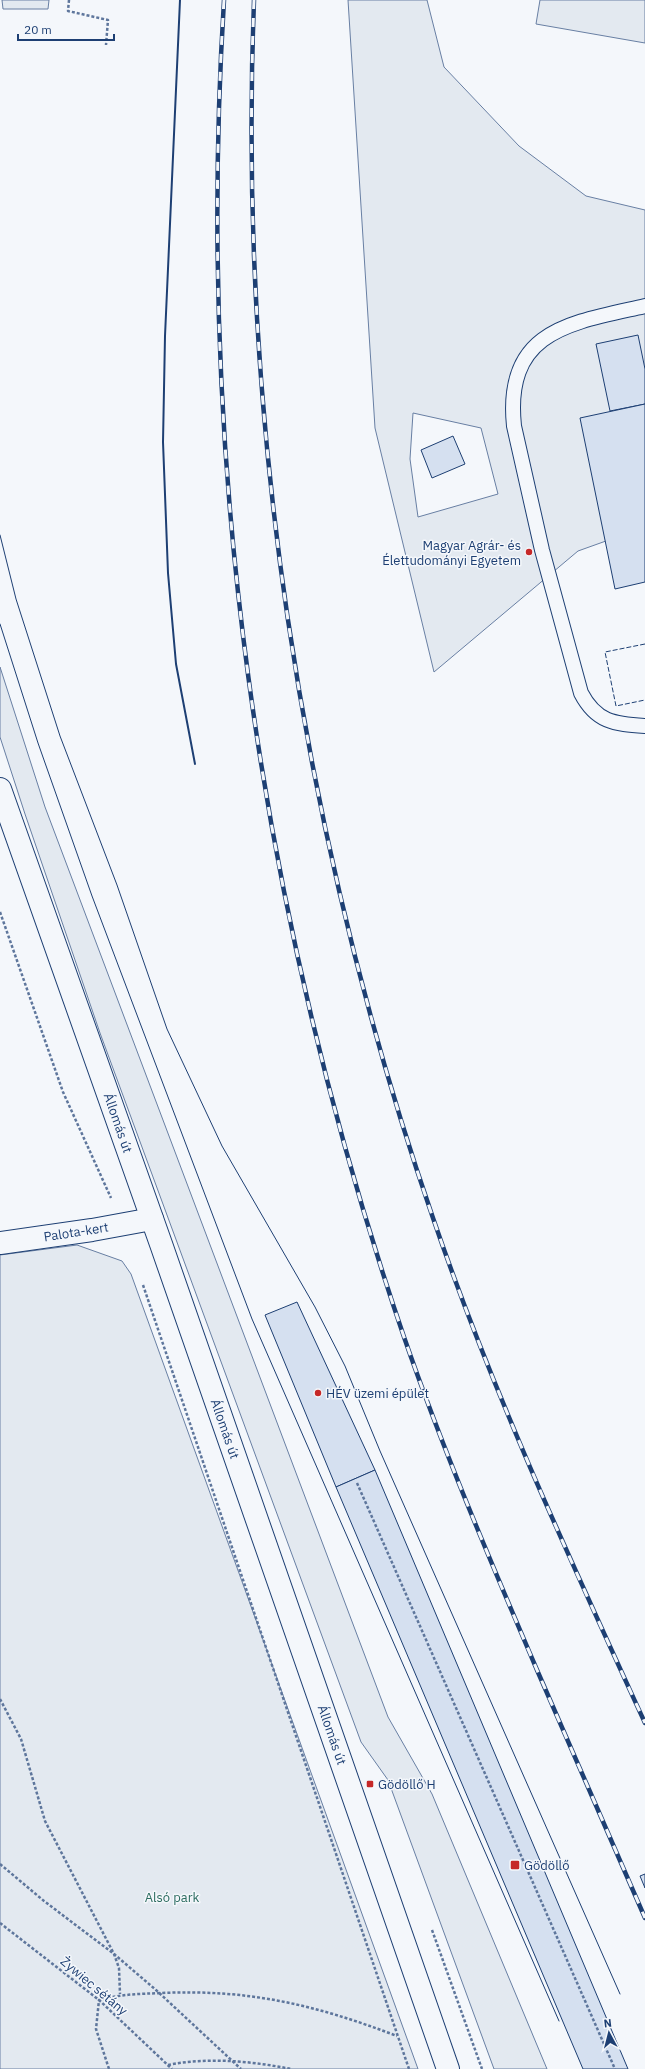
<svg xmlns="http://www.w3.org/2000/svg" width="645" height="2069" viewBox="0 0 645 2069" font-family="'IBM Plex Sans',sans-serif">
<rect width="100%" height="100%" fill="#f4f7fb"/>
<g fill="#e3e9f0" stroke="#687fa3" fill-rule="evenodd">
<path d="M2 0H49L48 9H3Z"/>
<path d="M348 0H427L444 67 519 146 586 196 645 210V527L578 551 434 672 375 428ZM413 413 481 428 498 494 418 517 410 459Z"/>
<path d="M540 0H645V43L536 24Z"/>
<path d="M0 667 45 807 388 1717 432 1794 547 2069H494L388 1780 361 1742 100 1033 25 814 0 737Z"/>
<path d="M77 1245 122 1261 131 1274 418 2069H0V1255Z"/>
</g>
<g fill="#d5e0f0" stroke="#1d3f73">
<path d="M638 335 645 369V404L610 411 596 344Z"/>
<path d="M645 404V582L615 589 580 418Z"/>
<path d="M453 436 465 464 432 478 421 450Z"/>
<path d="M297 1302 375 1470 336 1487 265 1315Z"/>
<path d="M375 1470 628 2069H583L336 1487Z"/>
<path d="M645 1874V1888L640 1876Z"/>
</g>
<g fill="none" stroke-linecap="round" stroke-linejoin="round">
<g stroke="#1d3f73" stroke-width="16">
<path id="lane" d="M645 306C570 323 504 330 514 426L542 550 581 693C596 722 614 724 645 726"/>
</g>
<g stroke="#1d3f73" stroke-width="24">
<path id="street" d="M0 1243 92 1230 152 1219"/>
</g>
<g stroke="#1d3f73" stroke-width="24">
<path id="secondary" d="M0 789 161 1244 448 2069"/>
</g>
<g stroke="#5e769c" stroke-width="2.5" stroke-dasharray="3 2" stroke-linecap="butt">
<path d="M69 0 68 11 108 20 106 45"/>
<path d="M0 912 63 1092 111 1198"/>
<path d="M143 1285 409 2069"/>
<path d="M357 1483 615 2069"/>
<path d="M0 1699 21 1739 45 1821 114 1954 119 1968 120 1994"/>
<path d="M0 1864 44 1901 114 1954 156 1990 241 2069"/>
<path d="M0 1923 99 2000 172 2069"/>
<path d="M432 1930 482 2069"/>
<path d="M168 2065C208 2057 251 2061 291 2069"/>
<path d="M109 2069 96 2029 99 2000C121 1994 139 1994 162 1993 249 1989 316 2005 397 2036"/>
</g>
<use href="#lane" stroke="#f4f7fb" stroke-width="14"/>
<use href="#street" stroke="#f4f7fb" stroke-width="22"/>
<use href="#secondary" stroke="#f4f7fb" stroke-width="22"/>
<g stroke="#1d3f73" stroke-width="1">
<path d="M0 535 16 599 60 736 117 885 167 1029 222 1146 315 1307 345 1366 380 1451 620 1994"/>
<path d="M0 624 38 743 92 896 252 1319 559 2021"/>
</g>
<g stroke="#1d3f73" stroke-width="4.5">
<g id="rail">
<path d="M224 0C196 453 257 907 404 1337 443 1450 490 1560 537 1670 573 1753 609 1835 645 1918"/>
<path d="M254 0C238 409 300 832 433 1218 492 1391 569 1557 645 1723"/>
</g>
</g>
<use href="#rail" stroke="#f4f7fb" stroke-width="3" stroke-dasharray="9" stroke-linecap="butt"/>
<path stroke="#1d3f73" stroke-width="1" stroke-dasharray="5 2" stroke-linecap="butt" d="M645 644 605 652 616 706 645 700"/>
<path stroke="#1d3f73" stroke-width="2" d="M180 0 165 336 163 442 168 573 176 664 195 764"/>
</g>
<g fill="#c62828" stroke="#f4f7fb" stroke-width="1.5">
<circle cx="529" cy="552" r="4"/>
<circle cx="318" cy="1393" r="4"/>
<rect x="366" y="1780" width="8" height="8" rx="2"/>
<rect x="510" y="1860" width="10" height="10" rx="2"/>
</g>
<g text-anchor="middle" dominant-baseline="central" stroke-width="3" stroke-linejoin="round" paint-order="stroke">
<g font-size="13" fill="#1d3f73" stroke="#f4f7fb" text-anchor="start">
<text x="521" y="545" text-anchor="end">Magyar Agrár- és<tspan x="521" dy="15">Élettudományi Egyetem</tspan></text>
<text x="326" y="1393">HÉV üzemi épület</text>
<text x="378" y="1784">Gödöllő H</text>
<text x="524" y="1865">Gödöllő</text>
</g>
<g font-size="13" fill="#1d3f73" stroke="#f4f7fb">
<text transform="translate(118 1123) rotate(71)">Állomás út</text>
<text transform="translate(76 1232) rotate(-9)">Palota-kert</text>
<text transform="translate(225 1429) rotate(71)">Állomás út</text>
<text transform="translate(332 1735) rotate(71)">Állomás út</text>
<text transform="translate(94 1986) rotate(40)">Żywiec sétány</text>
</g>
<g font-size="13" fill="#2c6c60" stroke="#f4f7fb">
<text x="172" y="1897">Alsó park</text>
</g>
</g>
<g transform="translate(609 2033) rotate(353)" stroke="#f4f7fb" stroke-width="3" paint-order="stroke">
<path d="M0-3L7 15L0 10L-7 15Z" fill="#1d3f73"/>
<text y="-6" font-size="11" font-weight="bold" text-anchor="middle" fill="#1d3f73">N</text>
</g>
<path d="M18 34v6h96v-6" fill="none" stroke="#1d3f73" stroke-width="2"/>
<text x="24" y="34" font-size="12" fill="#1d3f73" stroke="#f4f7fb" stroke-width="3" paint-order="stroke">20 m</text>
</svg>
